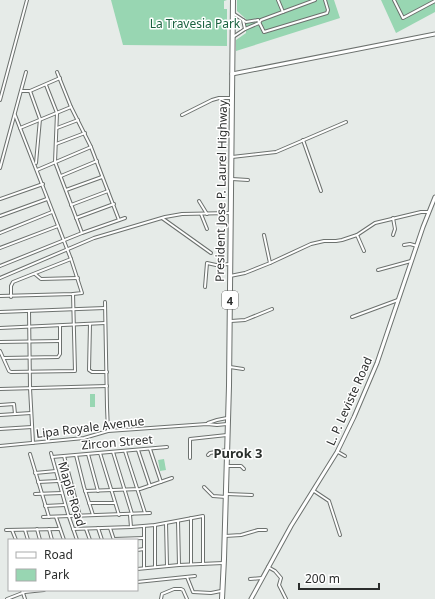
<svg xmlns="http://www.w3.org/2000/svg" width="435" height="599" viewBox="0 0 435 599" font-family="'Noto Sans',sans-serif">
<rect width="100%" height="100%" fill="#e6ebe8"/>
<g fill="#98d6b2">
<path d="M111 0H227L224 1V9H227V46L123 45Z"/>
<path d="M237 0H334L340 18 236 51V40L246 33V19L237 11Z"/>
<path d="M381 0H435V12L396 33Z"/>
<rect x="90" y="394" width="5" height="13"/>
<path d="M164 459 166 470 160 471 158 460Z"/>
</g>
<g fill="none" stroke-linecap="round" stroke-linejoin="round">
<g stroke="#6c716e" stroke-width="4">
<g id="street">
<path d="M278 0 283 12"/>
<path d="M394 0 403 18 435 1"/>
<path d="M234 14 246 22 258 20"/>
<path d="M243 20 245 29"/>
<path d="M258 20 264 32 327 13 328 10 325 0"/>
<path d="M233 37 245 29 259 23 261 20 315 0"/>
<path d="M57 72 71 107 91 147 119 220"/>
<path d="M46 85 57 113 55 162 82 233"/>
<path d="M22 91H30L60 78"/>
<path d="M30 91 40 119 36 163"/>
<path d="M0 100 27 0"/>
<path d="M182 115 212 100 219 98H232"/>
<path d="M20 128 71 107"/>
<path d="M57 128 78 120"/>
<path d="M303 140 321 191"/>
<path d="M56 144 85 133"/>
<path d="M232 157 276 152 346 122"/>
<path d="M0 168 26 72"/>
<path d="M37 170 91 147"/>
<path d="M61 176 97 161"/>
<path d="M232 179 248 180"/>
<path d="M66 190 102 177"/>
<path d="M0 199 43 184"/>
<path d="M199 201 207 214"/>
<path d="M71 205 108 191"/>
<path d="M201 214 207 229"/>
<path d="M0 216 47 199"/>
<path d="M76 218 114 204"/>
<path d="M162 218 211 253"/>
<path d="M0 233 52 212"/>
<path d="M357 235 375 223 421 212H428"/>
<path d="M393 235 395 229 393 218"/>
<path d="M404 245 410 244 417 246"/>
<path d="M0 248 58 226"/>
<path d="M270 263 311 244 324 241H336L342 240 357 235 364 251"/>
<path d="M0 266 82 233 125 218"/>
<path d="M378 270 411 261"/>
<path d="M35 274 41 279 78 278"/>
<path d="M230 276 245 273 270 263 264 235"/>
<path d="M0 278 94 238 165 217 182 214 230 213"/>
<path d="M205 287 207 263 216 265 230 264"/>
<path d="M0 296 73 294 82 293 71 259 15 115"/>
<path d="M11 297V286L13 282 71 259"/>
<path d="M105 302 107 407 108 431"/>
<path d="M29 311 30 388 33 443"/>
<path d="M0 312 105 308"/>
<path d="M352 317 398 300"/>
<path d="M231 321 245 320 272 309"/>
<path d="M90 324 89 370 92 372H107"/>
<path d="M0 328 105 323"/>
<path d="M0 342 60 341"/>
<path d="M0 351 9 371 11 372 75 371 73 294"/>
<path d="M4 358 58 357 60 354V326"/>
<path d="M230 367 243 369"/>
<path d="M0 389 107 386"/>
<path d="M0 405 14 404 15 414"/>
<path d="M0 415 31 413"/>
<path d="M208 423 217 420 227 418"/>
<path d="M0 429 32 427"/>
<path d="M0 446 84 438 108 431 207 424 217 425 227 424"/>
<path d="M150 449 161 482"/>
<path d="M138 450 150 486"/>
<path d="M125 451 145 513"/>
<path d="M113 452 132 514"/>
<path d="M338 452 345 456"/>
<path d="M51 453 68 514 77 540"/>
<path d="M100 453 119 515"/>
<path d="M30 454 49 517"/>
<path d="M88 454 98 491"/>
<path d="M76 455 84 487 93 515"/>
<path d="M208 455 210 453 227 450"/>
<path d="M64 456 80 516"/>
<path d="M52 457 167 447"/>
<path d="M190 458V439L227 435"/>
<path d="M228 466H241L244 469"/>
<path d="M35 473 56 471"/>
<path d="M38 482 58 481"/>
<path d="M204 487 213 496 226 497"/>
<path d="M85 491 140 489 172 478"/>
<path d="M314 491 329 501 340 535"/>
<path d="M35 494 62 493"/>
<path d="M227 494 252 495"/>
<path d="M89 503H115"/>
<path d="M45 506 65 505"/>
<path d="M130 515 131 527"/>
<path d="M43 517 150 513"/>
<path d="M56 517 64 540"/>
<path d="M191 518V564"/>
<path d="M178 521 179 565"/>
<path d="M166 523 167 566"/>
<path d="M155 525V567"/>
<path d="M98 528 102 540"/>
<path d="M110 528 114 540"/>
<path d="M37 529 40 540"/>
<path d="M49 529 52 540"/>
<path d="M73 529 131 527 155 525 203 516V564"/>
<path d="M86 529 90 540"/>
<path d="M6 530 60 529"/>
<path d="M12 530 16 540"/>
<path d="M25 530 28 540"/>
<path d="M225 536 241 535 258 530H266"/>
<path d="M114 539 144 538"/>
<path d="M137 550 144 549"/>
<path d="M268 567 275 571 281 578 279 585 286 599"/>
<path d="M144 568V526"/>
<path d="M137 569 179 565 223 563"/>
<path d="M187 577 193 592 211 593 221 591"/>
<path d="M250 579 262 578"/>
<path d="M137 582 195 576"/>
<path d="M22 590 25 599"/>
<path d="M7 599 25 592 44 590"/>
<path d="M161 599 162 594 174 589H181L183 590 187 599"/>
</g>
</g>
<g stroke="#6c716e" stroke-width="5">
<g id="secondary">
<path d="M232 74 435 34"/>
<path d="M251 599 291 526 337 452 354 417 377 363 423 227 435 197"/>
</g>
</g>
<g stroke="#6c716e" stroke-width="6">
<path id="highway" d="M222 599 224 559 229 386 233 0"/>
</g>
<use href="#street" stroke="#fff" stroke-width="2"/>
<use href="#secondary" stroke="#fff" stroke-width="3"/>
<use href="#highway" stroke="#fff" stroke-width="4"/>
</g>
<g text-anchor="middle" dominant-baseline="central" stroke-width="3" stroke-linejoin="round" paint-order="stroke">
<rect fill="#fff" stroke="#6b6c6b" stroke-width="1" x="222" y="291" width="16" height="18" rx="3"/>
<g font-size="11" font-weight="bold" fill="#2b2d2c">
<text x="230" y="300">4</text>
</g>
<g font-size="12" fill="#1b6240" stroke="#fff">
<text x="195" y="23">La Travesia Park</text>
</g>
<g font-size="12" fill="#2b2d2c" stroke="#fff">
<text transform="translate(221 191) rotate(-89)">President Jose P. Laurel Highway</text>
<text transform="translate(349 401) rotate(-66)">L. P. Leviste Road</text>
<text transform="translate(90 427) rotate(-7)">Lipa Royale Avenue</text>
<text transform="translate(117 442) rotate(-5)">Zircon Street</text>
<text transform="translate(72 494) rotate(73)">Maple Road</text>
</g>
<g font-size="13" font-weight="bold" fill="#2a2f2c" stroke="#fff">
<text x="238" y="453">Purok 3</text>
</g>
</g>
<rect x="8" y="539" width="130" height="52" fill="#ffffff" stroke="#aaabab"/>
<rect x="16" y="552" width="20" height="6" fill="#ffffff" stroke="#aaabab"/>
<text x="44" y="559" font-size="12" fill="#2b2d2c">Road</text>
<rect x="16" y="569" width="20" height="12" fill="#98d6b2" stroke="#aaabab"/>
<text x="44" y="579" font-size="12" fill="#2b2d2c">Park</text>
<path d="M299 583v6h80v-6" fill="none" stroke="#2b2d2c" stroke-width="2"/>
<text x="305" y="583" font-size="12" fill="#2b2d2c" stroke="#ffffff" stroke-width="3" paint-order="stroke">200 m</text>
</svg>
